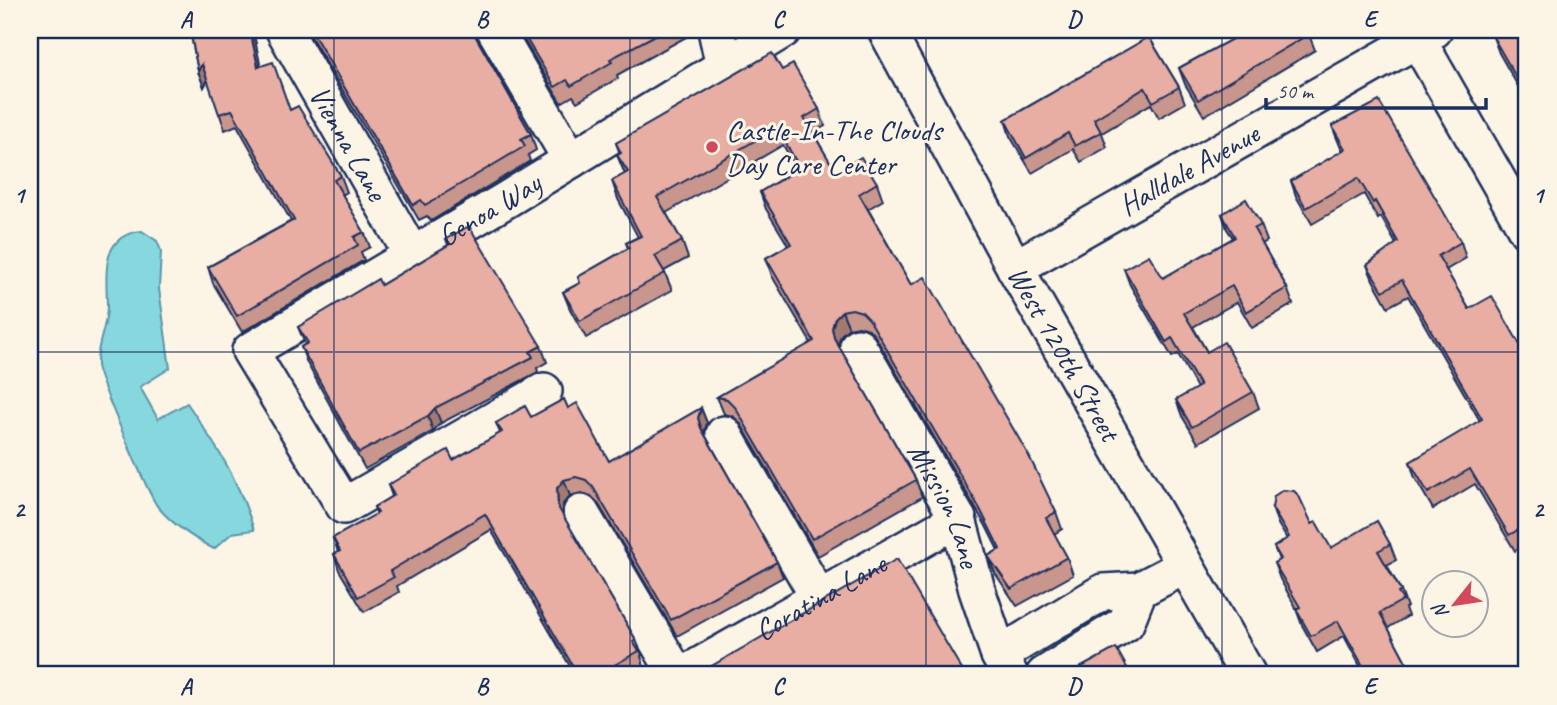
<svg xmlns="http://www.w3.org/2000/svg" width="1557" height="705" viewBox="0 0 1557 705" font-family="Caveat,sans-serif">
<rect width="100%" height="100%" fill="#fcf5e5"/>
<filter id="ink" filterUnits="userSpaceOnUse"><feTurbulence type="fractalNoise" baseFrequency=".0143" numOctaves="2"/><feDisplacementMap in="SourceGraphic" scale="14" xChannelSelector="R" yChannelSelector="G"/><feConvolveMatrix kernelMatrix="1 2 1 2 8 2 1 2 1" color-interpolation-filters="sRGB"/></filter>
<g filter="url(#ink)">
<path fill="#86d8de" stroke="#5b94ab" stroke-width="2" d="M142 231 157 241 161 251 159 289 170 368 140 387 158 419 187 403C218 449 237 476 254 530L232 533 214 549C193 538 173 525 158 507 149 496 98 378 97 365 96 345 107 327 107 307 107 276 99 235 142 231Z"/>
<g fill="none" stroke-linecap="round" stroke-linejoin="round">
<g stroke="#1b2f5e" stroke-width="40">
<g id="minor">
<path id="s1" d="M284 30 412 255"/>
<path d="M495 30 571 160"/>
<path d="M716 30 724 66"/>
<path id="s2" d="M886 30 1015 268 1248 675"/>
<path d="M1412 30 1527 231"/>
<path id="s3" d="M1015 268 1434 30"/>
<path id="s4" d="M858 346 958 519 977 590 999 655 1010 675"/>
<path id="s5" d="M544 391 344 506 250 351 504 201 783 30"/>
<path d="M724 434 819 598"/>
<path d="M581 513 677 675"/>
<path d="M999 655 1103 592 1139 590 1185 566"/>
<path id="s6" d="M683 675 958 519"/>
<path d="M1044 675 1126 623 1139 590"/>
</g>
</g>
<use href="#minor" stroke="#fcf5e5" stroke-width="35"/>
</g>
<g fill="#c8968c" stroke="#1b2f5e" stroke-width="2">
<path d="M190 30H253L260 66 290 110 341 176 347 192 342 195 364 232 370 247 361 252 364 260 242 332 213 283 208 267 291 221 237 125 225 130 208 80 204 87 198 71Z"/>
<path d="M307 30H472L531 134 536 150 528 155 530 161 431 221 427 216 419 220Z"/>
<path d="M518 30H686L688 36 617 75 618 78 577 102 573 96 561 103Z"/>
<path d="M1240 30H1307L1315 50 1204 116 1185 84 1179 68 1242 34Z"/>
<path d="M1527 30V99L1526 100 1499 53 1493 37Z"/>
<path d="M1149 37 1179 87 1185 103 1159 118 1151 104 1102 133 1107 147 1081 162 1073 149 1032 173 1010 136 1005 120Z"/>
<path d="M782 70 819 109 825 126 813 133 836 172 877 183 883 200 868 209 911 285 1056 512 1062 529 1054 534 1067 557 1073 575 1017 606 995 573 988 556 998 550 986 526 875 336 869 329 859 326 849 328 841 335 838 345 916 480 922 497 818 556 741 424 733 416 724 414 717 397 811 343 772 276 766 258 788 245 766 209 760 192 797 169 783 145 666 213 682 241 688 258 664 271 672 290 586 338 570 309 563 292 580 283 578 277 628 248 626 243 638 237 618 199 612 181 625 174 617 155 620 154 616 143Z"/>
<path d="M1332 126 1461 242 1466 258 1446 270 1469 309 1527 357V551L1524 546 1515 551 1475 484 1433 509 1415 478 1410 462 1480 421 1408 296 1388 307 1373 280 1367 265 1396 244 1381 217 1378 219 1364 194 1312 224 1296 196 1291 181 1343 151 1338 141Z"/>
<path d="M1222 214 1261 225 1267 241 1262 244 1287 288 1293 304 1252 328 1237 302 1193 327 1207 352 1253 392 1259 408 1198 443 1182 416 1176 400 1197 388 1178 354 1172 357 1130 285 1124 269 1163 278 1233 238 1227 229Z"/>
<path d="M446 239 541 346 547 362 537 368 538 372 441 423 433 431 365 469 307 363 301 347 305 344 298 327 381 285 448 245Z"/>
<path d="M568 408 609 461 701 408 707 423 704 433 777 562 783 577 677 636 598 503 591 496 581 493 570 496 563 504V516L636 640 642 655 641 656 644 667 630 675H575L491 530 397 586 399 592 364 612 339 570 334 554 338 552 333 538 377 514 374 507 392 496 388 485 453 460 500 433 496 423 531 417Z"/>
<path d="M1272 508 1312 524 1331 548 1390 544 1396 560 1387 565 1401 591 1407 607 1405 608 1408 616 1388 628 1413 675H1365L1344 636 1317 652 1302 625 1296 609H1297L1280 579 1274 563 1279 560 1274 547 1287 539 1278 524Z"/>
</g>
<g fill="#a27a72" stroke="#1b2f5e" stroke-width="2">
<path d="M250 30H253L264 83 258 67Z"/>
<path d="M202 64 208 79 204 87 198 71Z"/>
<path d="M842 311 849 328 841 335 838 345 834 338 832 328 835 318Z"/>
<path d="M435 408 441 423 433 431 428 416Z"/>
<path d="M701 408 707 423 704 433 701 428 698 418Z"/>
<path d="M564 480 570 496 563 504V523L558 507 557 488Z"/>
</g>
<g fill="#e8aea3" stroke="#1b2f5e" stroke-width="2">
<path d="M190 30H250L258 67 273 62 290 110 298 106 341 176 334 180 364 232 354 237 358 245 237 316 208 267 294 220 232 110 219 114 202 64 198 71Z"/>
<path d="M311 30H472L531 134 521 139 525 146 488 168 425 205 421 200 413 205Z"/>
<path d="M521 30H665L610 59 612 62 571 86 567 80 555 87Z"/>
<path d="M1243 30H1307L1309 34 1198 100 1179 68 1245 32Z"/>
<path d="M1506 30H1527V80L1520 84 1493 37Z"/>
<path d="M1149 37 1179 87 1153 102 1145 88 1094 119 1101 132 1075 146 1068 133 1026 158 1005 120Z"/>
<path d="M772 53 782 70 793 64 819 109 804 118 836 172 861 157 877 183 859 194 911 285 925 277 1029 456 1056 512 1046 518 1067 557 1011 589 988 556 1000 549 980 509 869 319 862 312 852 309 842 311 835 318 832 328 834 338 916 480 812 539 735 407 727 399 717 397 814 341 766 258 791 244 760 192 800 168 777 128 657 197 682 241 655 256 665 273 580 321 563 292 580 283 578 277 629 248 626 243 641 236 612 181 628 172 617 155 621 153 616 143Z"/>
<path d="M1379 101 1461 242 1438 256 1469 309 1492 296 1527 357V545L1518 530 1509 535 1470 469 1428 493 1410 462 1482 419 1402 280 1383 291 1367 265 1398 242 1375 201 1373 203 1358 178 1306 208 1291 181 1345 149 1332 126Z"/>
<path d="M1246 199 1261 225 1254 229 1287 288 1246 312 1232 286 1184 313 1207 352 1224 342 1253 392 1192 427 1176 400 1200 386 1172 338 1166 342 1124 269 1149 255 1163 278 1235 237 1222 214Z"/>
<path d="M469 226 541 346 530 352 533 357 435 408 428 416 359 453 301 347 308 343 298 327 378 279 381 285 450 244 446 239Z"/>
<path d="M564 399 568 408 577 403 609 461 701 408 698 418 701 428 777 562 671 620 593 487 586 480 576 477 564 480 557 488 558 507 636 640 633 642 639 651 597 675H578L485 514 390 571 394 577 358 597 334 554 340 551 333 538 378 513 374 507 394 495 388 485 448 450 453 460 502 432 496 423 525 406 531 417Z"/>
<path d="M1283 490 1294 491 1299 496 1312 524 1316 522 1331 548 1377 521 1390 544 1378 551 1401 591 1398 593 1403 600 1380 613 1413 675H1368L1338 621 1311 636 1296 609 1300 607 1274 563 1281 559 1274 547 1289 537 1272 508 1274 496Z"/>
<path d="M897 559 965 675H696Z"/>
<path d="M1116 648 1131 675H1067Z"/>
</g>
</g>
<path fill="none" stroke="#1b2f5e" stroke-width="2" stroke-opacity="0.55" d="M334 30V675M630 30V675M926 30V675M1222 30V675M30 352H1527"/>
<circle fill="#d1495b" stroke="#fcf5e5" stroke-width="2.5" cx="712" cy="147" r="7"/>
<g text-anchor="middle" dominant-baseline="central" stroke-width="6" stroke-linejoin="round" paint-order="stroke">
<g font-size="30" fill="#1b2f5e" stroke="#fcf5e5" text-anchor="start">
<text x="726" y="130">Castle-In-The Clouds<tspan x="726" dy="34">Day Care Center</tspan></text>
</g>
<g font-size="30" fill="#1b2f5e" stroke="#fcf5e5">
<text stroke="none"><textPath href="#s1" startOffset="130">Vienna Lane</textPath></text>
<text stroke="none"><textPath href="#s3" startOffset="200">Halldale Avenue</textPath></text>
<text stroke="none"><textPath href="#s5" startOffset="690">Genoa Way</textPath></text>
<text stroke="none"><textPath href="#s2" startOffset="369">West 120th Street</textPath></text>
<text stroke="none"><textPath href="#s4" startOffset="182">Mission Lane</textPath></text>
<text stroke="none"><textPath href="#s6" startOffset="158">Coratina Lane</textPath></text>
</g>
</g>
<rect width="1557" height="705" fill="none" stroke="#fcf5e5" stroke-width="77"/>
<g transform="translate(1455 604) rotate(240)"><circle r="33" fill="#fcf5e5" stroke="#a2a6af" stroke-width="2"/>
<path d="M0-5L12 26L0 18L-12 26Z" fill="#d1495b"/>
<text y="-10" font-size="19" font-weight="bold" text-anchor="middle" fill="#1b2f5e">N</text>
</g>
<path d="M1266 98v10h220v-10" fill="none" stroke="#1b2f5e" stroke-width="3.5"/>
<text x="1277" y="98" font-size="21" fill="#1b2f5e" stroke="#fcf5e5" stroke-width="5" paint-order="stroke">50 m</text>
<rect x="38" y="38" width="1480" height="628" fill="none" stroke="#1b2f5e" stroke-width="2.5"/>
<g font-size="23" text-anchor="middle" font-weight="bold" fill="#1b2f5e">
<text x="186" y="27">A</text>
<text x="482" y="27">B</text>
<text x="778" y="27">C</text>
<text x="1074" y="27">D</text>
<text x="1370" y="27">E</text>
<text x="19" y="203">1</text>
<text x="1538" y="203">1</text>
<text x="19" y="517">2</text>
<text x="1538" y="517">2</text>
<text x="186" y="694">A</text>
<text x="482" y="694">B</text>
<text x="778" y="694">C</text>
<text x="1074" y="694">D</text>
<text x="1370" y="694">E</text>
</g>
</svg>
